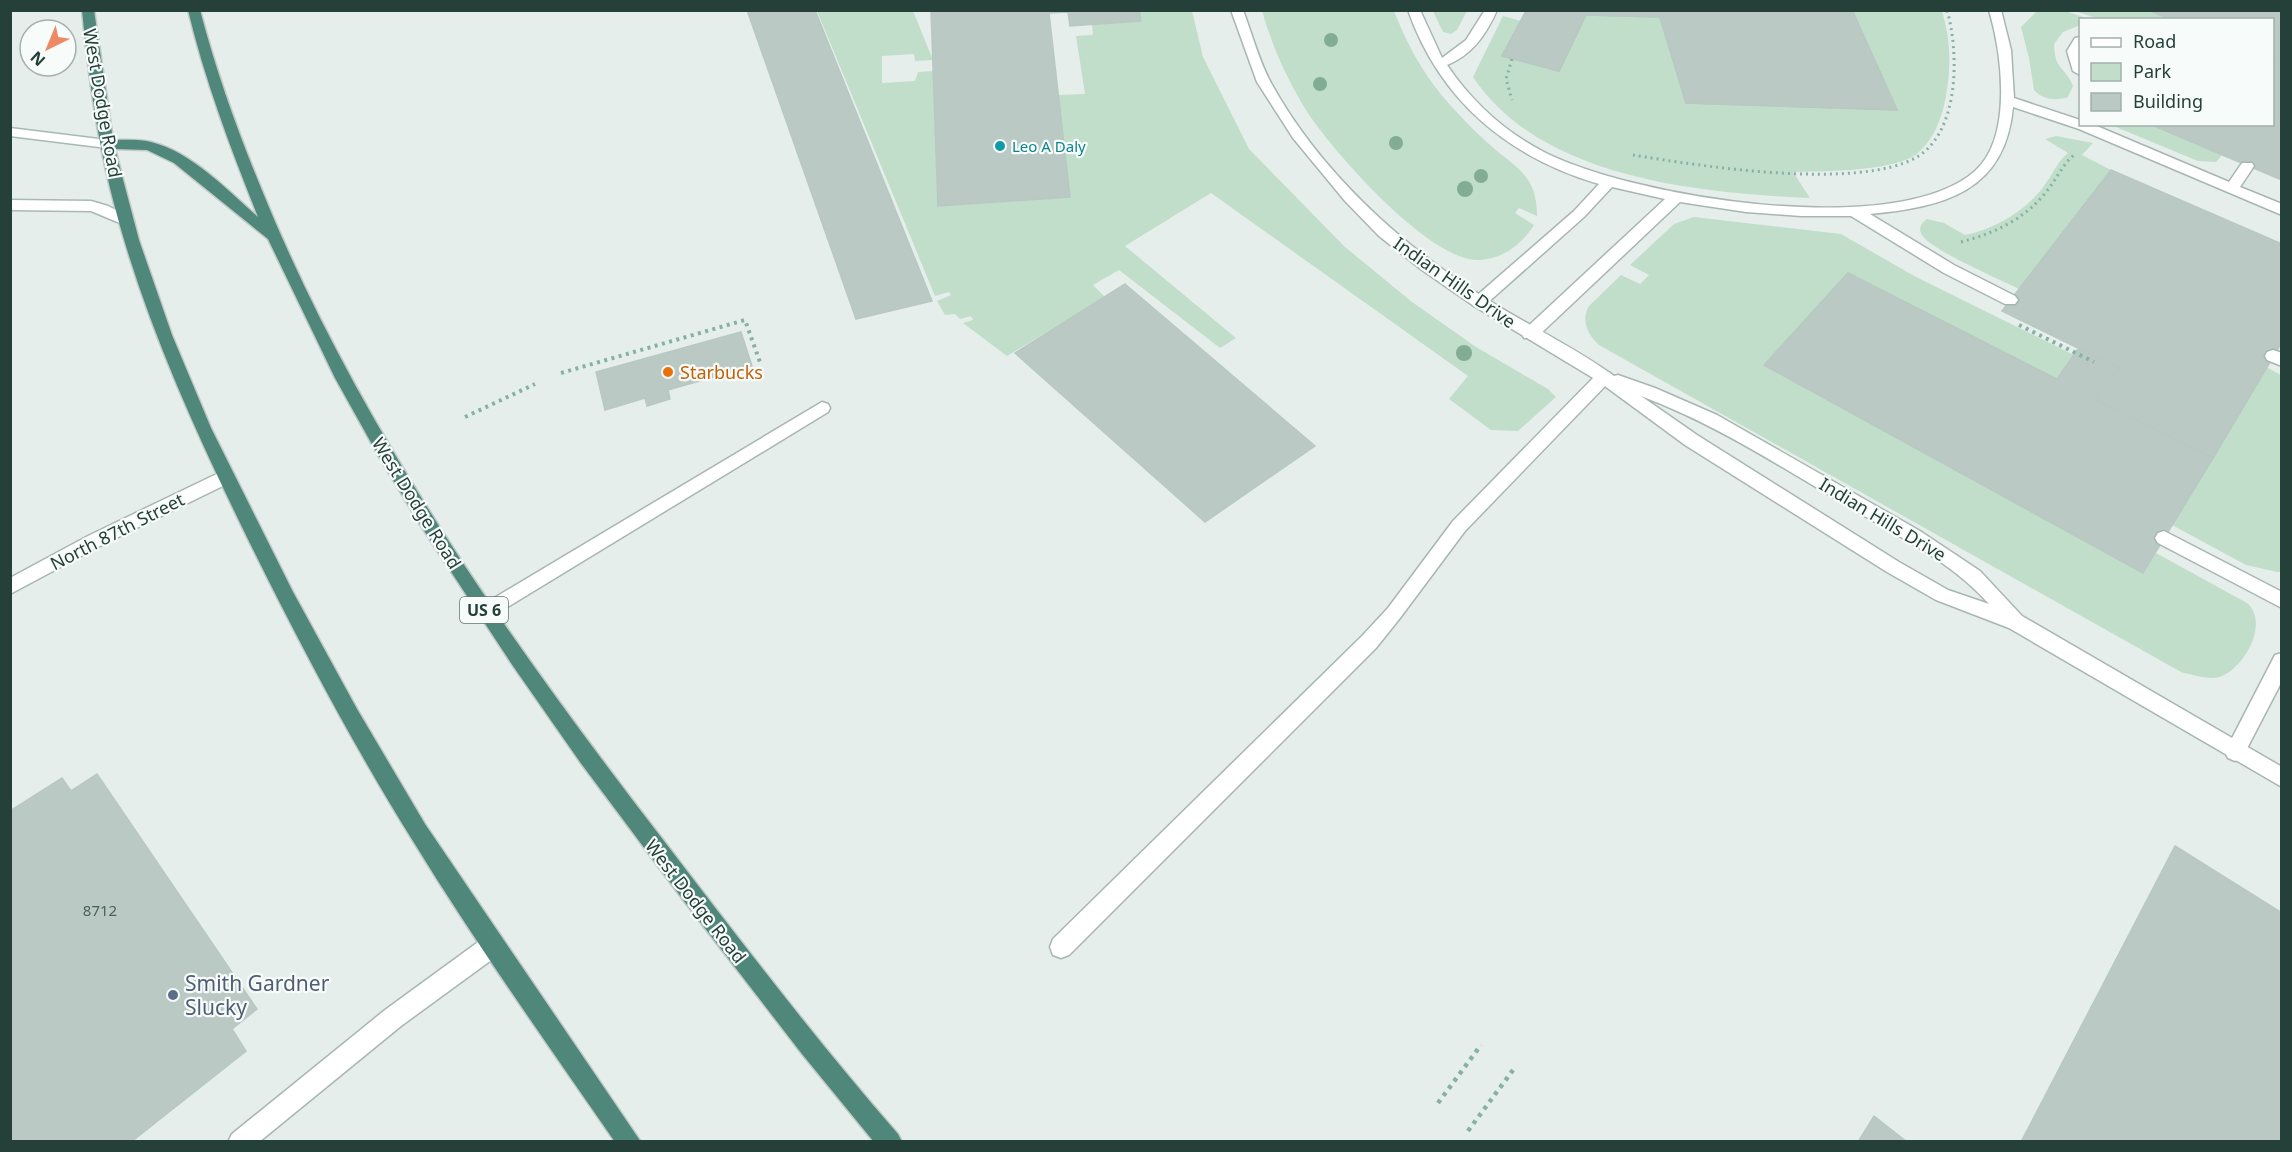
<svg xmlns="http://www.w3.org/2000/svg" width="2292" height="1152" viewBox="0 0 2292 1152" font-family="'Noto Sans',sans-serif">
<rect width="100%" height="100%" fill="#e6eeeb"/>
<g fill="#c0dec9">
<path d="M817 11H913L933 60 915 61 914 54 882 56V83L915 81 918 72 933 71 939 206 1070 196 1058 95 1085 94 1076 36 1093 35 1092 24 1141 21 1139 11H1192L1203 57 1249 149 1345 247 1412 302 1476 347 1548 389 1556 397 1518 431 1491 430 1449 399 1468 376 1211 193 1125 246 1236 338 1220 348 1119 270 1093 285 1105 297 1007 356 963 323 973 320 971 316 960 319 955 314 945 315 937 301 951 295 949 292 935 296Z"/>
<path d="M1262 11H1394C1406 42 1422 72 1444 98 1458 114 1473 130 1489 144 1517 169 1537 175 1537 216L1519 208 1515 213 1534 225C1520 247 1496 264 1469 259 1420 249 1333 152 1306 110 1287 79 1272 46 1262 11Z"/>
<path d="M1433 11H1467L1457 30 1451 34 1443 32Z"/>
<path d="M1852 11H1942C1951 42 1951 65 1946 96 1942 117 1935 138 1918 153 1895 172 1822 171 1793 172L1810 198C1699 193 1541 179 1473 77L1503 16 1521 21 1502 56 1558 71 1586 15 1660 17 1687 103 1897 110Z"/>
<path d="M2037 11H2065L2089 19 2080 20V25L2063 32 2054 44C2055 71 2064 65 2073 86L2068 97C2056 101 2043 100 2034 90L2029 58 2021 27Z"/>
<path d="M2075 11H2148L2172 19 2096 18Z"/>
<path d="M2111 125H2149L2222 155 2216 162 2198 161Z"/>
<path d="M2056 136 2093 143 2082 155 2111 170 2019 289C2000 279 1932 251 1922 235 1918 229 1921 223 1927 219L1944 223 1965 235C1996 229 2029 209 2046 183 2054 172 2058 161 2068 153L2045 139Z"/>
<path d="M1694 217 1841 234 1916 277 2074 355 2057 379 1765 365 2143 573 2156 553 2247 603C2269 622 2246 666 2222 676 2211 681 2193 675 2181 672L1599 345C1587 334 1581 320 1589 306L1621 275 1640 284 1649 275 1630 265 1674 224Z"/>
<path d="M2266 367 2281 375V572H2277L2246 565 2172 525Z"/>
</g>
<g fill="#bbc9c4" stroke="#b8c8c2" stroke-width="1.5">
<path d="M747 10H815L932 301 856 319Z"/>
<path d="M931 10H1139L1141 21 1070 26 1068 12 1049 13 1070 197 938 206Z"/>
<path d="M1512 10H1852L1897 110 1686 103 1660 17 1586 15 1559 71 1502 56 1526 11Z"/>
<path d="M1512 10H1852L1897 110 1686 103 1660 17 1586 15 1559 71 1502 56 1526 11Z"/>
<path d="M2148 10H2282V61L2272 58V20H2172Z"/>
<path d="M2272 58 2282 61V180L2149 124H2272Z"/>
<path d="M2111 170 2282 244V342L2213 458 2094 399 2119 368 2002 311Z"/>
<path d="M1848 273 2057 379 2078 349 2119 368 2094 399 2213 458 2143 573 1764 365Z"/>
<path d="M1125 284 1315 446 1205 522 1015 353Z"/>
<path d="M741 332 752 366 668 390 670 399 647 406 645 398 605 410 596 372Z"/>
<path d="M97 774 257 1009 232 1029 246 1051 131 1142H10V811L62 778 71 791Z"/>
<path d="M2175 846 2282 913V1142H2021Z"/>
<path d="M1874 1116 1907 1142H1858Z"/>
</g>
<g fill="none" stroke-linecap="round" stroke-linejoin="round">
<g stroke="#a8b6b2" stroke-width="3">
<g id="service">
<path d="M1604 371 1610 373 1612 377 1610 381 1465 531 1400 618 1376 648 1069 955 1061 958 1053 955 1050 947 1053 939 1362 636 1388 608 1453 521 1598 373Z"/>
<path d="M822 402 828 404 830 408 828 412 491 617 485 620 479 617 476 612 479 607Z"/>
<path d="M493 934 501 937 504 945 501 953 401 1026 259 1142H228L232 1134 385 1010 485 937Z"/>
</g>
</g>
<g stroke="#a8b6b2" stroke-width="3">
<g id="minor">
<path d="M1408 10H1420L1442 58 1466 40 1485 10H1497C1486 35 1472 55 1447 65 1472 102 1505 132 1544 152 1632 197 1896 241 1975 171 2013 137 2002 54 1989 10H2001L2011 50 2014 98 2080 120V124H2092L2229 182 2242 163H2252L2254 166 2240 187 2282 204V215L2079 129 2013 107C2005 192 1944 207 1870 214L1954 265 2015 296 2018 300 2015 304H2005L1944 273 1851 216H1801L1746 212 1680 202 1536 338H1524L1522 334 1524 330 1665 199 1612 187 1584 217 1484 306H1474L1471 302 1474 298 1574 211 1599 184C1508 157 1440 101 1408 10Z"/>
<path d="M2080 37V75L2073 71 2067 51 2075 38Z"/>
<path d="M2273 350 2282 353V366L2267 360 2265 356 2267 352Z"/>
<path d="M225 470 231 472 234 477 231 482 100 546 10 594V578L88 536Z"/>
<path d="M2164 531 2282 592V608L2158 543 2155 538 2158 533Z"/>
<path d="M2282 653V681L2242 758 2235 761 2228 758 2225 752 2228 746 2275 655Z"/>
</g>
</g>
<g stroke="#a8b6b2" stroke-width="3">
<path id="tertiary" d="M1231 10H1243C1252 34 1259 61 1271 83 1320 172 1401 245 1485 298 1527 325 1574 347 1614 376L1618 375 1655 388 1717 415 1920 531 1980 571 2022 616 2282 767V787L2009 628 1936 600 1887 572 1685 445 1598 381 1474 306 1422 270 1379 236 1345 201 1293 138 1257 82ZM1641 396C1716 424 1783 468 1851 508 1899 537 1951 561 1989 604L1948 590 1899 562 1697 435Z"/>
</g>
<g stroke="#a5bab3" stroke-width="3">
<g id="secondary">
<path d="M10 128 107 140 114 144 107 148 10 136Z"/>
<path d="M10 200 91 201 108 206 132 218 134 221 127 226 91 211 10 210Z"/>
</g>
</g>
<g stroke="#c2cac8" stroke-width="3">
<path id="trunk" d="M82 10H94L113 140C126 140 139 139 151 142 192 152 227 190 258 217 231 149 205 81 188 10H200C216 71 237 130 261 188 357 425 508 639 664 841 740 940 816 1040 898 1134L902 1142H874L802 1054 684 901 580 762 513 666 421 526 378 455 335 378 268 239 174 163 147 150 115 149 139 240 172 335 211 428 293 592 357 709 425 824 641 1142H615C546 1042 476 944 413 841 350 740 295 635 243 529 190 420 140 309 111 192 96 132 88 72 82 10Z"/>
</g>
<g stroke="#88b1a5" stroke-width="3" stroke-dasharray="2 4" stroke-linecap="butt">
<path d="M1512 59 1506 79 1512 100"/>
<path d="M1633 155C1700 166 1858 191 1917 157 1960 131 1959 52 1947 10"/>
<path d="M1961 242C1995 233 2025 219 2047 191 2057 178 2063 164 2075 154"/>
</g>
<g stroke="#88b1a5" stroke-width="4" stroke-dasharray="3 4.5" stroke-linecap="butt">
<path d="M2019 325 2094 362"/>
<path d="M561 373 745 320 761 365"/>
<path d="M465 417 535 384"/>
</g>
<g stroke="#88b1a5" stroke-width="4.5" stroke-dasharray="4 5" stroke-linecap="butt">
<path d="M1438 1103 1481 1045"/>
<path d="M1468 1131 1513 1070"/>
</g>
<use href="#service" fill="#fff" fill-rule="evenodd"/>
<use href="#minor" fill="#fff" fill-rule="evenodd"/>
<use href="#tertiary" fill="#fff" fill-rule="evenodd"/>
<use href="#secondary" fill="#fff" fill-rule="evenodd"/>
<use href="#trunk" fill="#4f877b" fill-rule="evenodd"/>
</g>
<g fill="#82ac94">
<circle cx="1331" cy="40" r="7"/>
<circle cx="1320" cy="84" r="7"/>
<circle cx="1396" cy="143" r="7"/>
<circle cx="1481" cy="176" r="7"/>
<circle cx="1465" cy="189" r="8"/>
<circle cx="1464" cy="353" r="8"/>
</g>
<circle fill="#0f9aa8" stroke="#f7fbf9" stroke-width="2" cx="1000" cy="146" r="6"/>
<circle fill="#e8710a" stroke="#f7fbf9" stroke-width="2" cx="668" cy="372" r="6"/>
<circle fill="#5c6f8a" stroke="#f7fbf9" stroke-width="2" cx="173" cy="995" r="6"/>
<g text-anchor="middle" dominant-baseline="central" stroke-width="4.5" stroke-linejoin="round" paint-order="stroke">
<g font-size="15" fill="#0d838f" stroke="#f7fbf9" text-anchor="start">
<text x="1012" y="146">Leo A Daly</text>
</g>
<g font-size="15" fill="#4a625c">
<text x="100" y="910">8712</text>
</g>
<rect fill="#f7fbf9" stroke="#647873" stroke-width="1.5" x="460" y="597" width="48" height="26" rx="4.5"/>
<g font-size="16" font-weight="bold" fill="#254039">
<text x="484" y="610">US 6</text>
</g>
<g font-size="18" fill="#254039" stroke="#f7fbf9">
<text transform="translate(103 103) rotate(80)">West Dodge Road</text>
<text transform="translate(1455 282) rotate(35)">Indian Hills Drive</text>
<text transform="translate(417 503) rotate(58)">West Dodge Road</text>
<text transform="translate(1883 519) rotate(31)">Indian Hills Drive</text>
<text transform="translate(117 531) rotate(-27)">North 87th Street</text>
<text transform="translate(696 901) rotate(52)">West Dodge Road</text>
</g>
<g font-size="18" fill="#c56008" stroke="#f7fbf9" text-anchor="start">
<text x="680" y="372">Starbucks</text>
</g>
<g font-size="21" fill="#4e5e75" stroke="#f7fbf9" text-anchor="start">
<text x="185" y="983">Smith Gardner<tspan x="185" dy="24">Slucky</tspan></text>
</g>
</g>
<rect width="2292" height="1152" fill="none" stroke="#254039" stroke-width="24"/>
<rect x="2079" y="18" width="195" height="108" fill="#f7fbf9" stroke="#a3b0ac" stroke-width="1.5"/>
<rect x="2091" y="38" width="30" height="9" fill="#ffffff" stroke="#a3b0ac" stroke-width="1.5"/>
<text x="2133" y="48" font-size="18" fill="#254039">Road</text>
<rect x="2091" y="63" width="30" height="18" fill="#c0dec9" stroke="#a3b0ac" stroke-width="1.5"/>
<text x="2133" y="78" font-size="18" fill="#254039">Park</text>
<rect x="2091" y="93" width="30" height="18" fill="#bbc9c4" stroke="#a3b0ac" stroke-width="1.5"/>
<text x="2133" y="108" font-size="18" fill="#254039">Building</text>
<g transform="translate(48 48) rotate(223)"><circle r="28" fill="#f7fbf9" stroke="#a3b0ac" stroke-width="1.5"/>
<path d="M0-4.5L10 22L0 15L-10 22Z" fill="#ed8965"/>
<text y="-9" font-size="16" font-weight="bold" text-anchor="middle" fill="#254039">N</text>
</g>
</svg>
